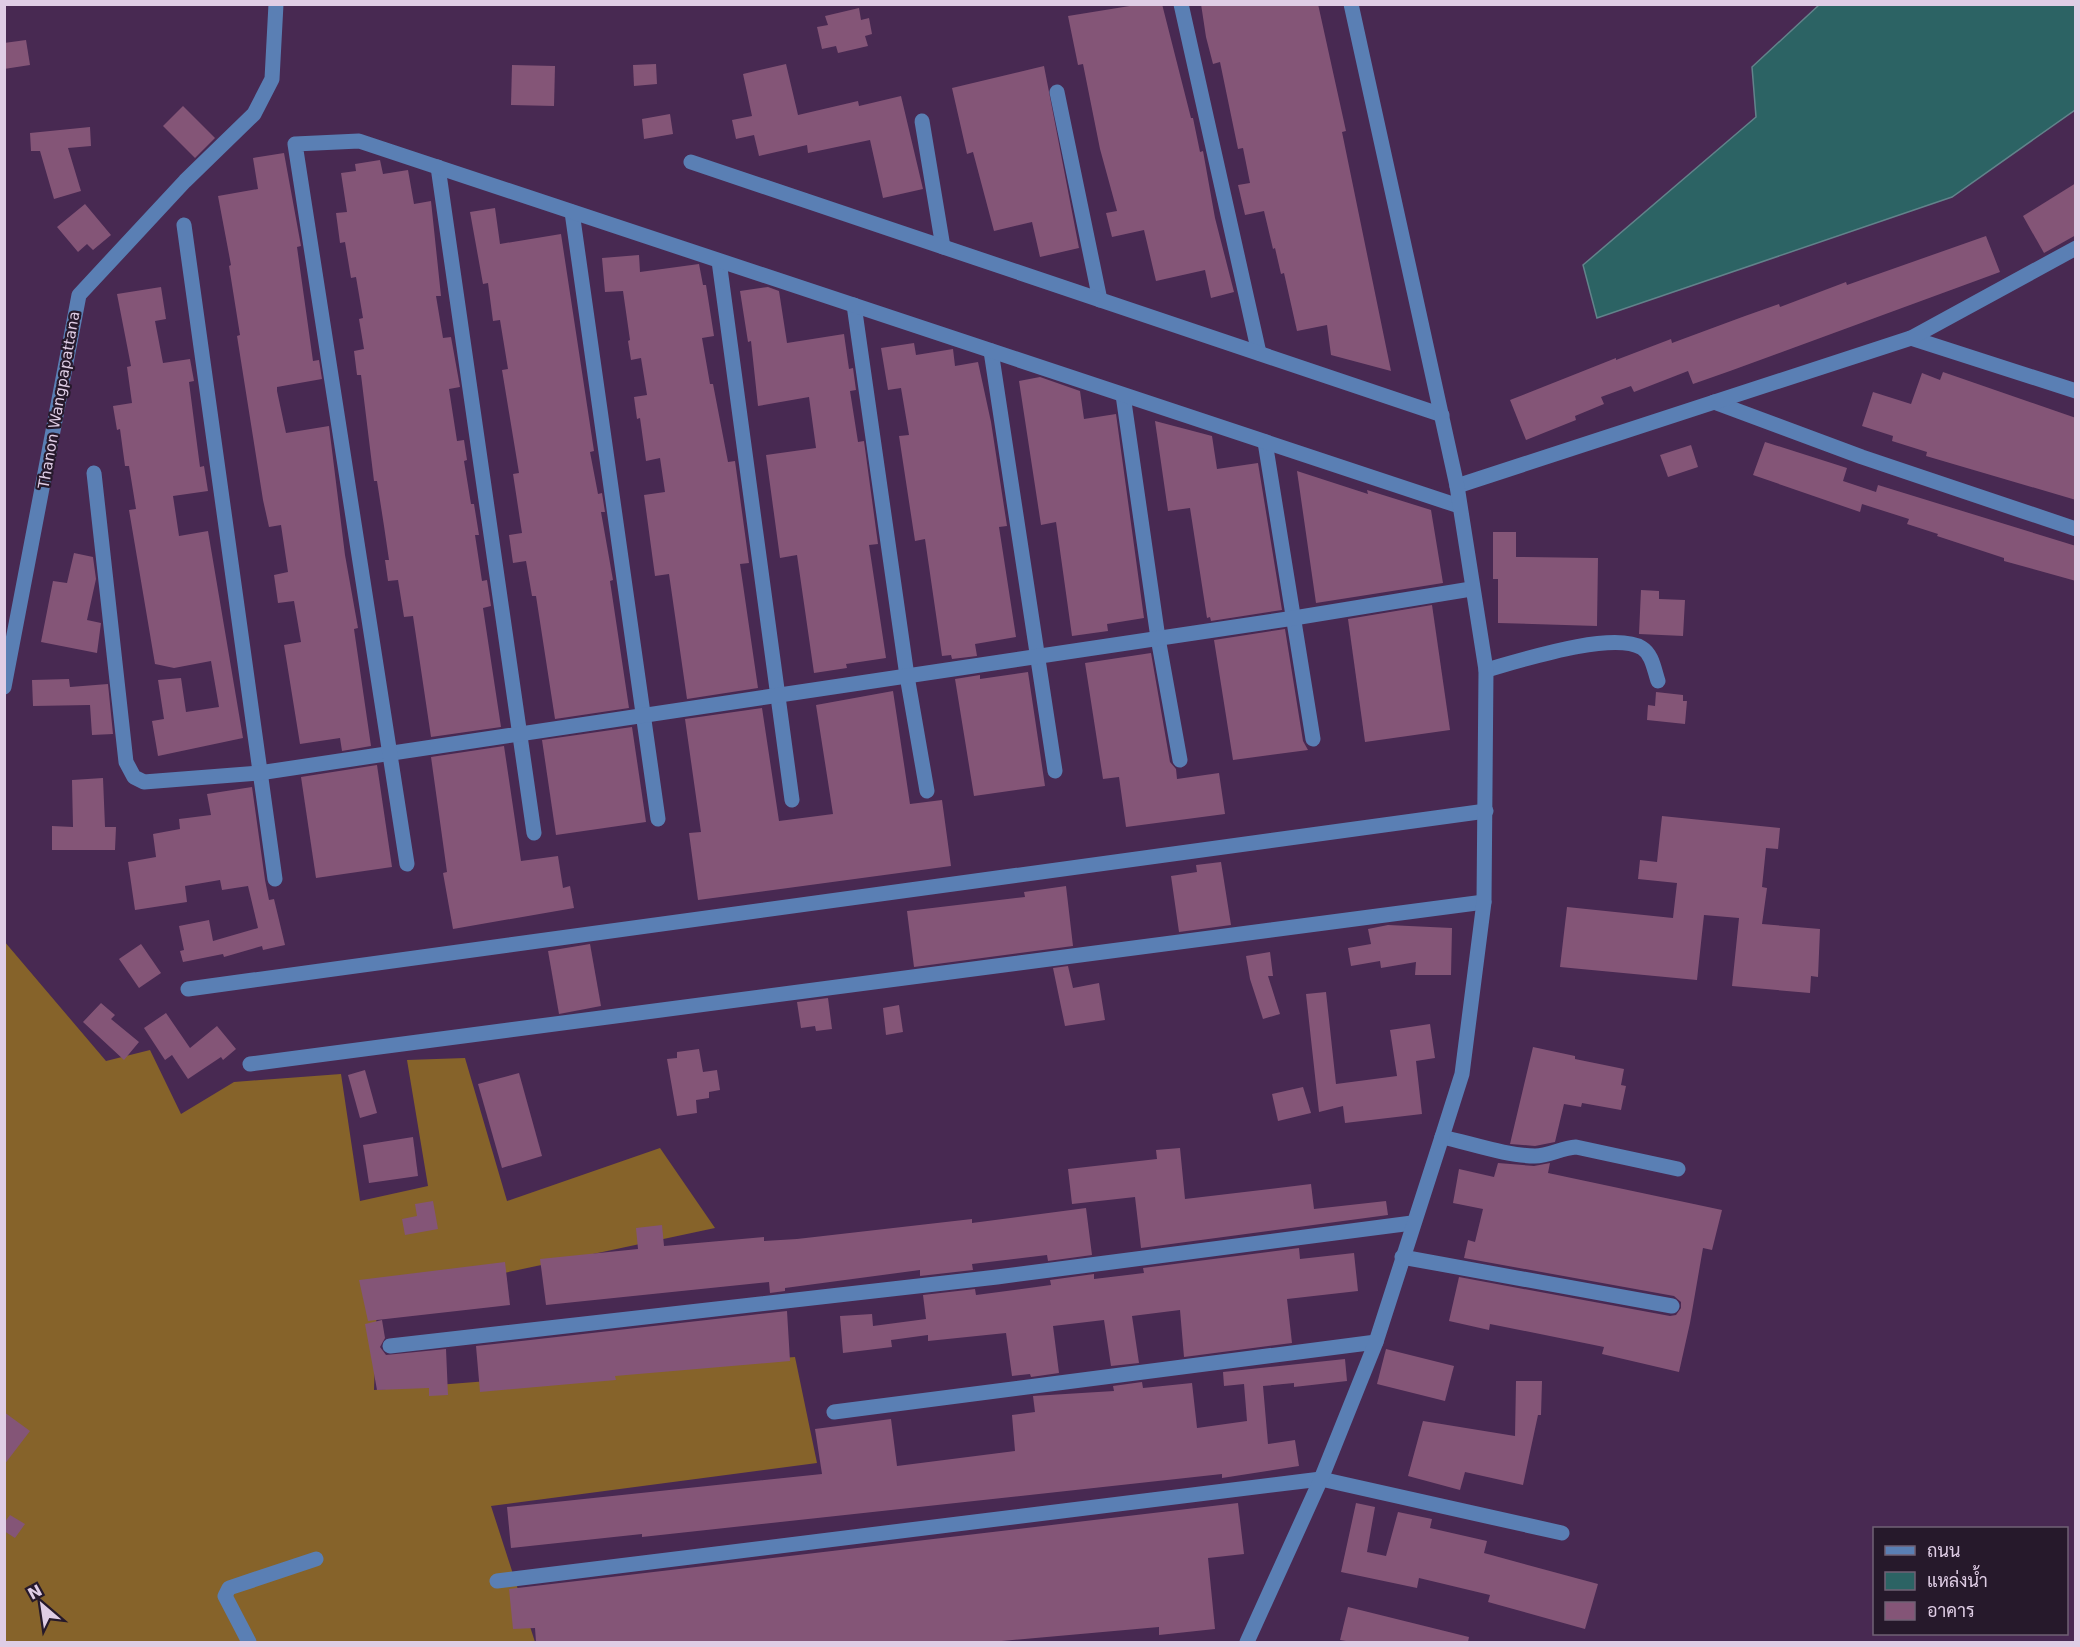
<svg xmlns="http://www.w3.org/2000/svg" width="2080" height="1647" viewBox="0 0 2080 1647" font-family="'DejaVu Sans',Sarabun,sans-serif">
<rect width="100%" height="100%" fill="#482952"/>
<path fill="#86632a" d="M4 941 106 1061 150 1050 181 1114 234 1082 341 1074 360 1201 428 1186 407 1060 465 1058 507 1201 660 1148 715 1228 377 1300 374 1390 795 1357 817 1463 491 1506 535 1642H5Z"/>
<path fill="#2c6364" stroke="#62838b" stroke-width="1.5" d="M1819 5H2075V110L1952 197 1597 318 1583 265 1756 117 1752 67Z"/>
<g fill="#845577">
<path d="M1142 4H1162L1191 118H1193L1200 152 1203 151 1215 218 1234 292 1211 298 1205 270 1156 281 1144 230 1112 237 1106 213 1117 211 1100 149 1083 64 1078 65 1068 16Z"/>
<path d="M1201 4H1318L1346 131 1342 132 1391 371 1331 355 1327 325 1297 331 1284 273 1281 274 1275 248 1273 249 1264 211 1245 215 1238 185 1250 183 1243 148 1238 149 1220 62 1213 64 1206 37Z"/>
<path d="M859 8 861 20 869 18 872 34 865 36 868 46 838 53 836 46 822 49 817 27 828 25 825 16Z"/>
<path d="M26 40 30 65 4 69V43Z"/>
<path d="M656 64 657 84 634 86 633 65Z"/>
<path d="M786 64 798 115 858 101 859 106 901 96 923 189 883 198 870 140 808 153 807 145 759 156 754 135 736 139 732 120 752 116 743 74Z"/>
<path d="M512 65 555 66 554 106 511 105Z"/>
<path d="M1044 66 1079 248 1040 257 1032 222 994 231 973 152 967 154 952 88Z"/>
<path d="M183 106 215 138 195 158 163 126Z"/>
<path d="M670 114 673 134 644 139 642 119Z"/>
<path d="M90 127 91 146 68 148 81 191 54 199 40 151H31L30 133Z"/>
<path d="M284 153 301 246 297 247 313 361 319 360 322 379 277 387V391L286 433 329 426 345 555 358 628 354 629 371 746 342 751 340 738 300 744 284 645 301 642 294 601 278 603 274 575 288 572 281 525 269 527 263 500 237 336 240 335 229 266 231 265 218 196 258 189 253 158Z"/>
<path d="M380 160 383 174 408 170 414 204 431 201 441 296H436L443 338 451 337 460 387 449 389 457 441 464 440 467 460 464 461 471 504H474L479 535H475L482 581 487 580 491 606 483 608 501 727 431 737 413 616 404 617 398 580 388 581 385 560H389L384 526 377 481H374L361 375H357L354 351 364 349 359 319 363 318 356 277 351 278 345 242 340 243 336 213 347 212 341 173 356 171 355 164Z"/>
<path d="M2076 183V235L2044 253 2023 216Z"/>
<path d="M85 204 111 235 93 250 87 244 78 252 57 227Z"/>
<path d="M495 208 500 244 561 234 594 451 590 452 598 494 602 493 605 512H601L613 580 610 581 629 708 555 719 536 596H532L526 561 513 563 509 535 522 533 513 474 519 473 502 370 508 369 500 320 493 321 488 283 483 284 470 212Z"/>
<path d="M1986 236 2000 272 1730 371 1693 384 1688 371 1634 392 1631 386 1601 397 1604 404 1575 416 1576 420 1526 440 1510 400 1616 358V360L1671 339 1672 343 1745 316 1779 304 1780 307 1846 282 1847 285Z"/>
<path d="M639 255 640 272 699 264 703 285H706L714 336 702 338 710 384H713L728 462 735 461 749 563 740 564 758 688 687 699 669 574 655 576 644 495 665 492 660 458 646 461 640 418 637 419 634 397 647 395 641 358 631 360 628 341 630 340 623 291 605 292 602 258Z"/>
<path d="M161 287 166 319 155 321 163 363 190 359 194 381 189 382 194 421 200 467 204 466 208 491 173 496 179 536 208 531 243 738 158 756 152 721 164 719 158 680 181 678 186 712 219 707 211 661 174 668 155 664 129 510 136 509 129 466H125L120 429 117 430 113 406 132 403 127 367 131 366 117 294Z"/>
<path d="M768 287 779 291 787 343 844 334 849 369 853 368 856 390 850 391 858 442 864 441 878 544 869 545 886 658 846 664 847 668 814 673 797 555 780 558 766 455 816 448 809 397 758 406 751 341 748 342 740 291Z"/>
<path d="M914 343 916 355 953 349 955 366 978 362 991 422 1007 526 999 527 1016 637 975 644 977 656 952 659 951 655 942 656 925 539 915 541 899 436 909 435 901 388 888 390 881 348Z"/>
<path d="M1943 372 2076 418V500L1926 456 1927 452 1892 441 1893 436 1862 426 1873 392 1911 404 1922 373 1940 380Z"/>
<path d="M1040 377 1080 391 1084 419 1116 414 1144 618 1107 624 1108 631 1072 636 1056 522 1041 525 1019 381Z"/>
<path d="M1155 421 1212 436 1217 469 1258 463 1282 610 1211 621 1210 617 1207 618 1190 508 1168 511Z"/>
<path d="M1765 442 1847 468 1843 481 1876 492 1878 485 2076 546V581L2004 561V558L1937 536 1938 534 1907 524 1909 519 1862 504 1860 512 1753 475Z"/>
<path d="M1691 445 1698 467 1668 477 1660 455Z"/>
<path d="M1297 471 1368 494 1367 490 1431 510 1443 583 1316 603Z"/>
<path d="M1493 532H1516V557L1598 558 1597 626 1498 623V579H1493Z"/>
<path d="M74 553 93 557 96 579 87 620 101 623 97 653 41 642 53 581 67 583Z"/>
<path d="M1641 590 1659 591V599L1685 600 1683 636 1639 634Z"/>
<path d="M1432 605 1450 730 1365 742 1348 619Z"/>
<path d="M1285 629 1303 741 1308 750 1233 760 1214 640Z"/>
<path d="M1151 653 1170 762 1176 769 1177 779 1219 773 1225 814 1126 827 1119 777 1103 779 1085 663Z"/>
<path d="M1028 672 1045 786 974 796 955 679 980 675V679Z"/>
<path d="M69 679 70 687 108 684 113 734 92 735 90 705 33 706 32 680Z"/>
<path d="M893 691 910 804 942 800 951 866 698 900 689 833 701 832 685 719 762 708 779 821 833 814 816 705Z"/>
<path d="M1656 692 1683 695V701H1687L1685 724 1647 720 1648 705 1655 706Z"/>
<path d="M632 727 646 822 556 835 542 740Z"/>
<path d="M504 746 521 861 558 856 563 888 570 886 574 908 453 929 443 873 447 872 431 757Z"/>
<path d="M377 765 392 867 316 878 301 777Z"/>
<path d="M103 778 105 827H116L115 850H52V826L73 827 72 780Z"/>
<path d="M252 787 265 880 269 900 274 899 285 945 263 950 262 946 224 957 223 954 183 962 180 951 184 950 179 926 209 920 213 941 258 928 248 886 222 890 220 880 185 886 187 902 135 910 128 862 156 857 153 834 180 829 179 819 211 815 207 794Z"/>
<path d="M1662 816 1780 828 1778 849 1766 848 1762 887 1767 888 1762 924 1820 929 1818 977 1811 976 1810 993 1732 986 1739 918 1704 915 1697 980 1560 967 1567 907 1673 918 1677 883 1638 879 1640 860 1657 862Z"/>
<path d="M1221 862 1231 925 1179 932 1171 876 1197 872 1196 865Z"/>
<path d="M1066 886 1073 946 914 967 907 911 1025 897 1024 892Z"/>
<path d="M1388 925 1452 928 1451 975H1415L1416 962 1381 968 1380 961 1351 966 1348 948 1371 944 1368 929Z"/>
<path d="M141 944 161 973 139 988 119 959Z"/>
<path d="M590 944 601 1006 559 1014 548 951Z"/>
<path d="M1270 952 1273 976H1268L1280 1014 1263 1019 1250 979 1246 956Z"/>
<path d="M1068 966 1073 988 1099 983 1105 1020 1065 1026 1053 968Z"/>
<path d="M1326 992 1336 1084 1397 1076 1390 1030 1430 1024 1435 1058 1416 1061 1422 1114 1345 1123 1343 1106 1319 1112 1306 994Z"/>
<path d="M828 998 832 1029 816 1031 815 1026 801 1028 797 1002Z"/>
<path d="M101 1003 115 1015 111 1019 139 1042 124 1060 83 1022Z"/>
<path d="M899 1005 903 1032 886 1035 883 1008Z"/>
<path d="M166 1013 190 1048 217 1026 236 1049 223 1060 221 1057 188 1079 172 1055 165 1060 144 1028Z"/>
<path d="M1533 1047 1575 1056V1059L1624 1069 1621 1085 1626 1086 1621 1110 1582 1103 1581 1107 1564 1104 1555 1142 1535 1146 1510 1144Z"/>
<path d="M699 1049 703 1072 717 1070 720 1090 709 1092V1098L696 1100 697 1113 677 1116 667 1059 677 1058V1052Z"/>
<path d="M365 1070 377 1113 360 1118 348 1075Z"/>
<path d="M519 1073 542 1156 502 1168 478 1084Z"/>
<path d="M1303 1087 1311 1113 1278 1121 1272 1094Z"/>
<path d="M413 1137 418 1176 369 1183 363 1145Z"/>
<path d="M1180 1148 1185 1199 1311 1184 1314 1209 1386 1201 1388 1215 1141 1248 1135 1197 1072 1204 1068 1169 1157 1159 1156 1150Z"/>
<path d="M1498 1163 1534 1166 1550 1163 1548 1173 1722 1210 1712 1250 1703 1248 1690 1323 1679 1372 1602 1354 1604 1347 1490 1324 1489 1330 1449 1321 1459 1277 1670 1316 1676 1315 1681 1308V1302L1674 1296 1464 1258 1468 1240 1475 1242 1483 1209 1453 1203 1459 1169 1494 1177Z"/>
<path d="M433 1201 438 1229 405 1235 402 1219 417 1216 415 1204Z"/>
<path d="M1086 1208 1092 1255 1048 1261 1047 1255 972 1264 973 1270 920 1276V1270L785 1288V1291L770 1293 769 1282 546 1305 540 1259 638 1249 636 1228 662 1225 664 1246 764 1237V1241L797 1239 972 1219V1223Z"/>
<path d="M1299 1248 1300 1259 1354 1253 1358 1291 1287 1299 1292 1343 1184 1357 1180 1310 1132 1316 1139 1363 1111 1366 1104 1320 1053 1326 1059 1373 1031 1377 1030 1374 1012 1376 1006 1333 928 1341V1335L891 1340 892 1347 843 1353 840 1316 872 1314 873 1326 926 1319 923 1295 975 1289 976 1295 1051 1285 1050 1280 1094 1274V1279L1144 1273 1143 1268Z"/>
<path d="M505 1262 510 1305 368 1321 359 1280Z"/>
<path d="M787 1311 790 1361 615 1376 616 1380 480 1392 476 1346Z"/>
<path d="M382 1320 385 1338 380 1347 386 1355 446 1349 448 1395 429 1396V1388L377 1390 365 1324Z"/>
<path d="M1386 1349 1454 1366 1445 1401 1377 1384Z"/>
<path d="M1345 1359 1347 1381 1294 1387V1383L1263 1386 1268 1444 1295 1440 1299 1466 1222 1478V1474L642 1537V1534L511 1548 507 1507 822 1474 815 1429 891 1419 897 1466 1015 1451 1012 1415 1035 1412 1033 1396 1114 1391 1113 1386 1142 1382 1143 1388 1192 1383 1197 1428 1247 1421 1244 1384 1224 1386 1223 1372Z"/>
<path d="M1516 1381H1542L1541 1415H1538L1523 1485 1465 1472 1460 1490 1408 1476 1423 1421 1515 1436Z"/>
<path d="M4 1412 30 1431 4 1465Z"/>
<path d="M1238 1503 1244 1554 1208 1558 1215 1629 1159 1635V1627L991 1642H536L535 1628 513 1629 509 1589Z"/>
<path d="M1356 1503 1375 1507 1367 1552 1386 1556 1398 1512 1432 1519 1430 1528 1487 1541 1484 1553 1598 1584 1585 1629 1488 1602 1490 1595 1419 1578 1417 1588 1341 1572Z"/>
<path d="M10 1515 25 1524 15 1538 4 1531V1523Z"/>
<path d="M1348 1607 1469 1637 1468 1642H1352L1340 1640Z"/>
</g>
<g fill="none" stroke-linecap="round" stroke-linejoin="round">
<g stroke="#5a7fb4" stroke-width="15">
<path d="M1181 4 1259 353"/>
<path d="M1057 92 1100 300"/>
<path d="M922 121 943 247"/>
<path d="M691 162 1442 415"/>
<path d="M438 167 534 833"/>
<path d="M572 212 658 819"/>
<path d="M184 225 275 879"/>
<path d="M719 261 792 800"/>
<path d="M854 305 907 676 927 791"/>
<path d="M1911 338 2076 391"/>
<path d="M991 351 1055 771"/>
<path d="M1123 395 1158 638 1180 760"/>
<path d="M1714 402 1862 457 2076 529"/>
<path d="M1265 442 1313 739"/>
<path d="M94 473 126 762 134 777 144 782 259 773 1294 618 1471 589"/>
<path d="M1457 486 1911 338 2076 248"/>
<path d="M1486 670C1519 661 1613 630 1642 648 1652 654 1654 669 1658 681"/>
<path d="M4 687 79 295 185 181 254 114 272 79 276 4"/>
<path d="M407 864 295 144 359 141 1459 506"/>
<path d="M188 989 1486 811"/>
<path d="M250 1064 1484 902"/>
<path d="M1442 1137C1470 1143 1507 1156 1535 1156 1549 1156 1561 1148 1576 1147L1678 1169"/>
<path d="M1402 1257 1672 1306"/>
<path d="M390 1346 997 1277 1412 1223"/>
<path d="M834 1412 1376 1342"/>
<path d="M497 1581 1321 1479 1562 1533"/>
<path d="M249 1642 225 1596 229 1588 316 1559"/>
<path d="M1247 1642 1321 1479 1376 1342 1442 1137 1462 1074 1484 902 1486 670 1457 486 1351 4"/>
</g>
</g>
<g text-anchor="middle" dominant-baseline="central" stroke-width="4.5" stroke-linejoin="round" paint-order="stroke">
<g font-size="15" fill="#dfcde5" stroke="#26192b">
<text transform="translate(59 400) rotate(-80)">Thanon Wangpapattana</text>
</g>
</g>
<rect width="2080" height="1647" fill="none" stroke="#dfcde5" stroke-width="12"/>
<rect x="1873" y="1527" width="195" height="108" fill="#26192b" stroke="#706175" stroke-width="1.5"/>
<rect x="1885" y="1546" width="30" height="9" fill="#5a7fb4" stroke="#706175" stroke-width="1.5"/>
<text x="1927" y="1557" font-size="18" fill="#dfcde5">ถนน</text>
<rect x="1885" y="1572" width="30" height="18" fill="#2c6364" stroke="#706175" stroke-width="1.5"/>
<text x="1927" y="1587" font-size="18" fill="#dfcde5">แหล่งน้ำ</text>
<rect x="1885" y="1602" width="30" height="18" fill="#845577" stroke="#706175" stroke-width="1.5"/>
<text x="1927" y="1617" font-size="18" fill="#dfcde5">อาคาร</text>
<g transform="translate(42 1605) rotate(331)" stroke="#26192b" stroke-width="4.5" paint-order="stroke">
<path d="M0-4.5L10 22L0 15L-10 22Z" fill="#dfcde5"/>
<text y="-9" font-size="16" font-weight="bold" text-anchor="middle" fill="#dfcde5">N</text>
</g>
</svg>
